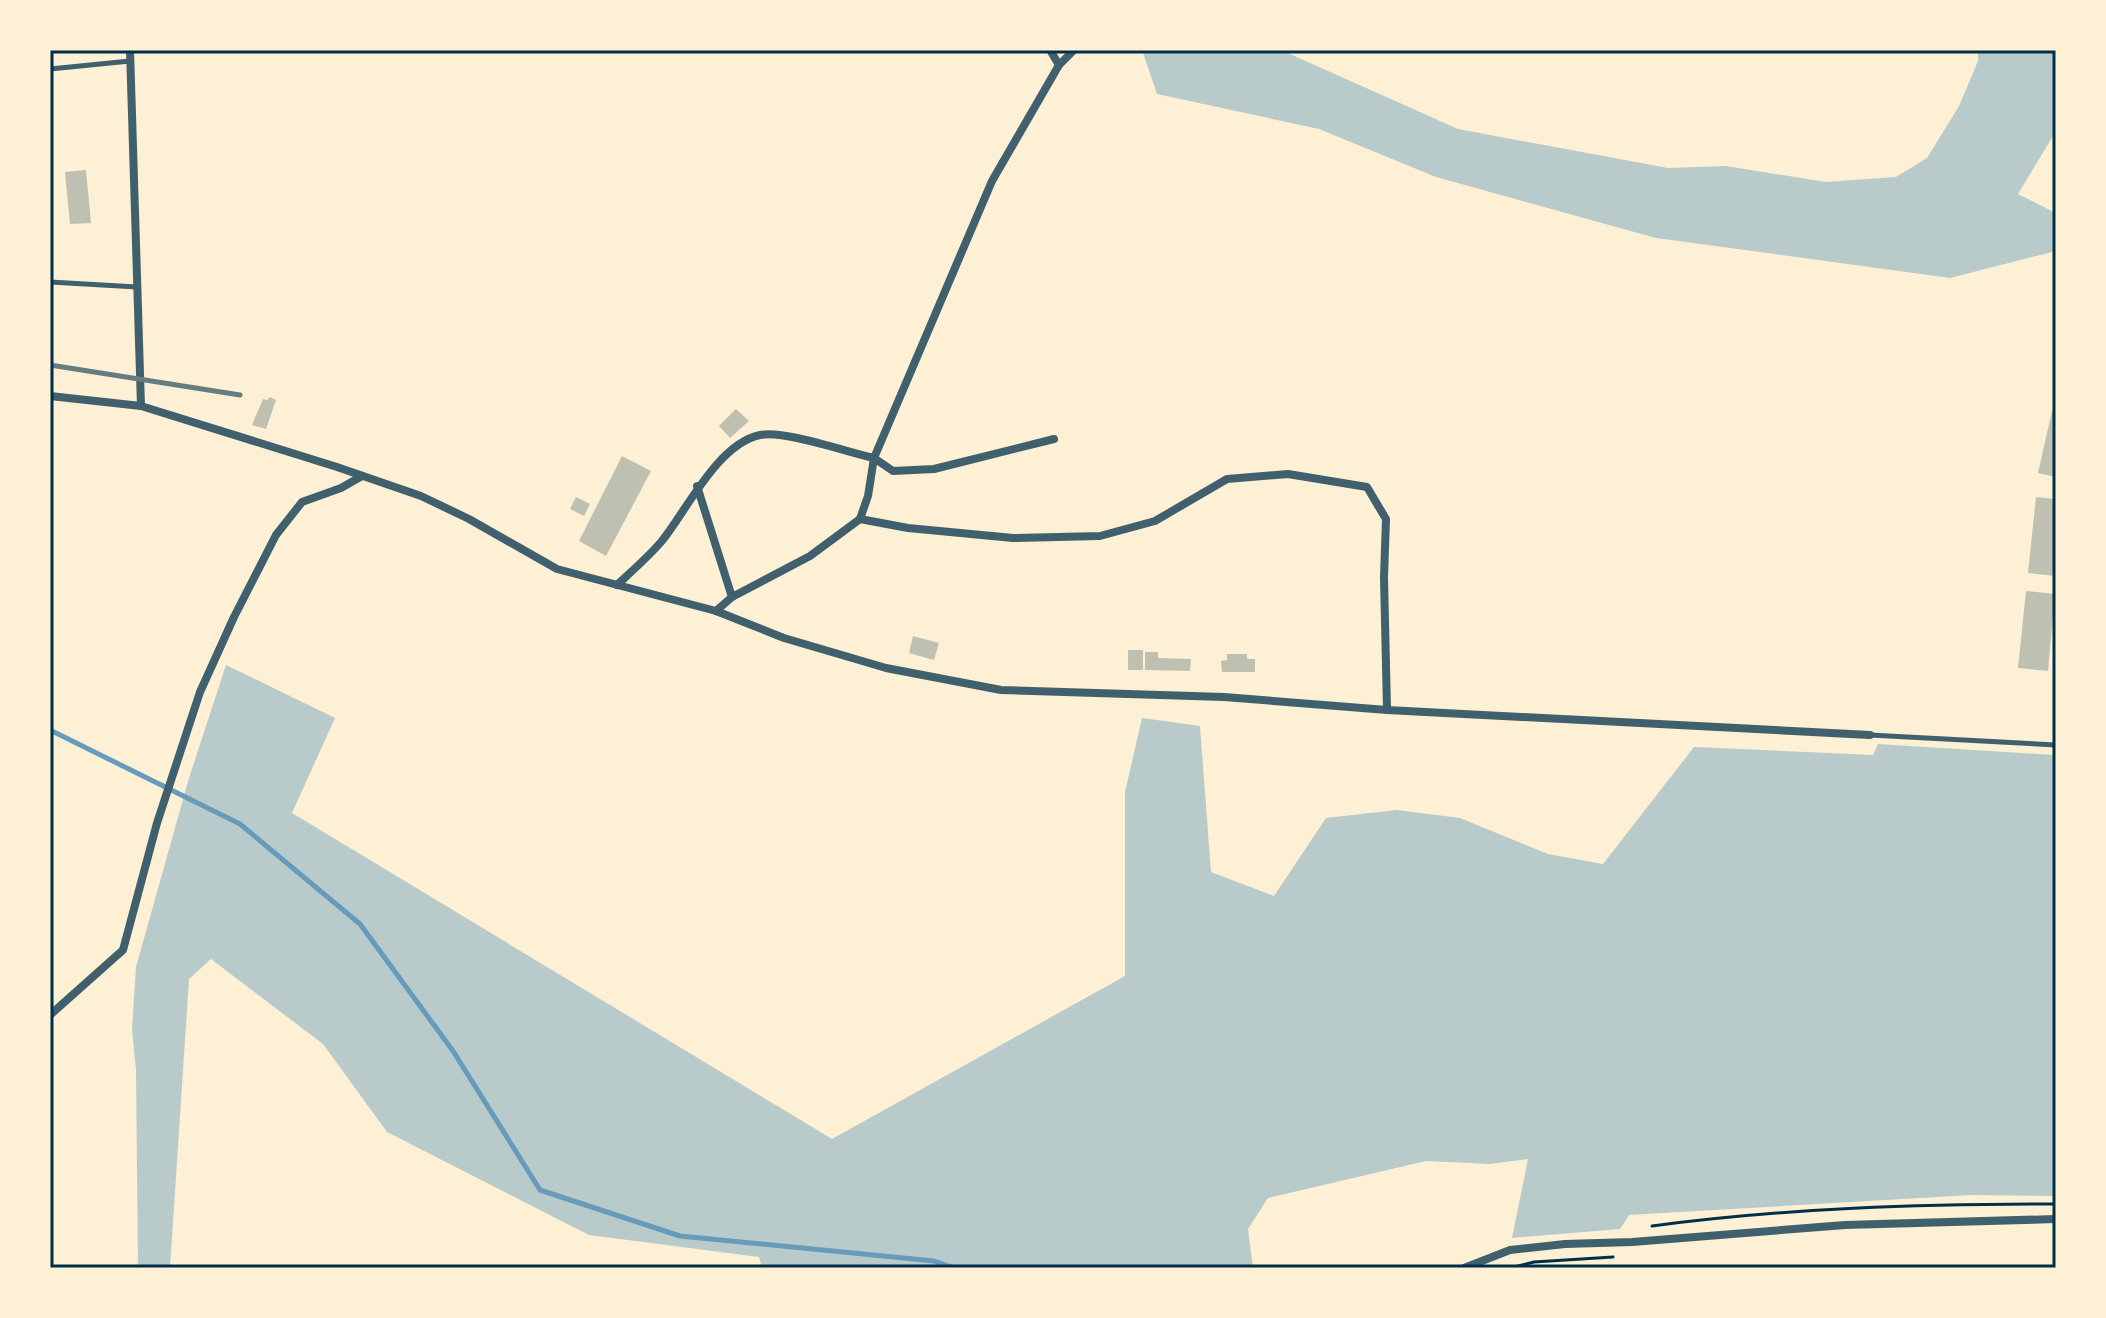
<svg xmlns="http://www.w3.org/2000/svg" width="2106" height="1318" viewBox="0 0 2106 1318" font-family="'DM Sans',sans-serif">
<rect width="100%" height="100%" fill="#fdf0d5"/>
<g fill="#b9caca">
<path d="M1142 50H1281L1458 129 1668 168 1726 166 1826 182 1896 177 1927 158 1959 106 1978 61V50H2056V131L2018 194 2056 213V251L1950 278 1656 238 1436 177 1319 129 1157 94Z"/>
<path d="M226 665 335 718 292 813 832 1139 1125 976V792L1142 718 1200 726 1211 872 1274 896 1326 818 1397 810 1460 818 1548 854 1603 864 1694 747 1873 755 1878 744 2056 755V1196L1972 1195 1629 1215 1620 1229 1512 1238 1528 1159 1490 1164 1426 1161 1268 1198 1248 1229 1253 1268H762L759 1257 589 1235 387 1132 323 1044 211 959 189 979 170 1268H138L136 1070 132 1029 136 967 189 778Z"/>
</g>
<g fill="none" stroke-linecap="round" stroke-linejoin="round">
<path stroke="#669bbc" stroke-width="5" d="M50 730 240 824 360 924 453 1051 540 1190 680 1236 934 1261 954 1268"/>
</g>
<g fill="#bec0b2">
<path d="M86 170 91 223 70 224 65 172Z"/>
<path d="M270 397 276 400 266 429 252 425 263 399 267 400Z"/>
<path d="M736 409 749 421 730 438 719 426Z"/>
<path d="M2052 411 2056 412V477L2038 473Z"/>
<path d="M622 456 651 471 606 556 579 541Z"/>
<path d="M576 497 590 504 584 516 570 509Z"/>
<path d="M2036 497 2056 499V576L2028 573Z"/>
<path d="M2026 591 2055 594 2048 671 2018 668Z"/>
<path d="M913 636 939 643 934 660 909 653Z"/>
<rect x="1128" y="650" width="15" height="20"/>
<path d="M1145 652H1158V658L1191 659 1190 671 1145 670Z"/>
<path d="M1227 654H1247V659H1255V672H1222L1221 661 1227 660Z"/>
</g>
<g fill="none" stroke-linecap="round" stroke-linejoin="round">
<g stroke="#003049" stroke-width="3">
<path d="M1652 1226C1786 1208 1921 1204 2056 1204"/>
<path d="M1510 1268 1534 1262 1613 1257"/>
</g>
<g stroke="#3f606c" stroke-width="5">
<path d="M50 69 130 61"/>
<path d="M50 282 137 287"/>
<path d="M1870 735 2056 745"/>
</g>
<g stroke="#3f606c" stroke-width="8">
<path d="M130 50 141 406"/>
<path d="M1050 50 1059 65"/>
<path d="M50 396 141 406 337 467 421 496 469 519 557 569 716 611 784 638 886 668 1001 690 1224 697 1387 710 1870 735"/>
<path d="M697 486 732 597"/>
<path d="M860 519 908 528 1013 538 1100 536 1155 521 1227 479 1288 474 1367 487 1386 519 1384 577 1387 710"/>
<path d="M617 585C632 571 648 557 661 542 686 512 717 444 760 435 784 430 847 452 874 458L992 181 1059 65 1074 50"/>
<path d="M716 611 732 597 810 556 860 519 868 496 874 458 893 471 934 469 1054 439"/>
<path d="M50 1015 123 950 157 823 200 692 234 617 276 535 302 502 341 488 362 476"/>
<path d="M1464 1268 1510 1250 1565 1244 1632 1242 1845 1225 2056 1219"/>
</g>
<path stroke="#657d81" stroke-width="5" d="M50 365 240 395"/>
</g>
<rect width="2106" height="1318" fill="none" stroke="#fdf0d5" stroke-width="104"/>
<rect x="52" y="52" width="2002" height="1214" fill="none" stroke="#003049" stroke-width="3"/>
</svg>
